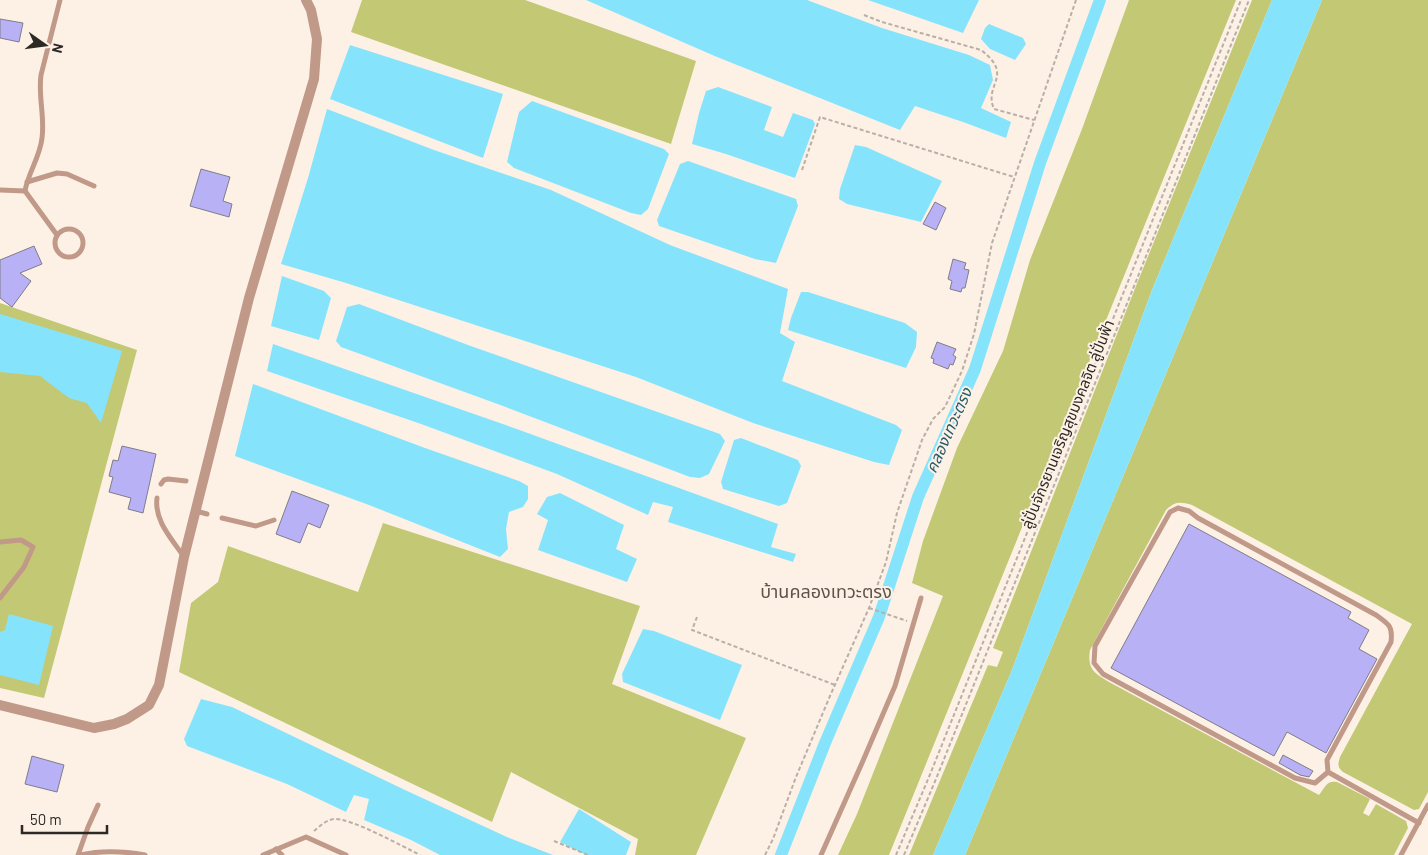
<svg xmlns="http://www.w3.org/2000/svg" width="1428" height="855" viewBox="0 0 1428 855" font-family="Barlow,'Noto Sans Thai',sans-serif">
<rect width="100%" height="100%" fill="#fdf1e6"/>
<g fill="#c3c874">
<path d="M362 0H525L696 61 671 144 351 32Z"/>
<path d="M1129 0H1236L889 855H838L857 814 943 596 912 583 923 541 957 448 1003 351 1030 260 1082 129Z"/>
<path d="M1252 0H1272L1152 290 1012 670 933 855H909L988 665 997 667 1003 652 993 648 1136 286Z"/>
<path d="M1322 0H1428V792L1419 809 1414 810 1343 772C1337 767 1338 764 1340 757L1412 624 1192 505C1180 502 1176 501 1166 510L1090 650C1087 669 1094 673 1109 682L1319 795C1325 787 1327 780 1337 782L1370 799 1363 813 1369 816 1376 804 1406 821 1408 828 1394 855H965Z"/>
<path d="M0 303 137 350 44 698 0 688Z"/>
<path d="M383 523 640 606 612 684 746 738 696 855H635L638 839 511 772 492 822 179 672 191 603 218 582 228 546 358 592Z"/>
</g>
<g fill="#85e4fc">
<path d="M586 0H807L882 28 969 55 990 65 993 80 981 108 1011 122 1006 138 963 122 915 106 900 130 717 57Z"/>
<path d="M868 0H979L963 33Z"/>
<path d="M1272 0H1322L965 855H933L1012 670 1152 290Z"/>
<path d="M989 24 1023 38 1026 44 1015 60 990 49 981 39 985 28Z"/>
<path d="M350 45 503 94 483 158 330 99Z"/>
<path d="M718 87 772 107 764 130 783 137 793 113 813 120 815 124 795 178 726 154 692 144 699 113 706 91Z"/>
<path d="M532 101 664 149 669 154 648 209 641 215 631 213 514 168 507 162 519 112Z"/>
<path d="M327 109 434 150 551 190 670 245 788 289 780 333 795 342 782 381 896 425 902 430 889 465 874 462 753 423 636 377 346 283 281 264 308 178Z"/>
<path d="M855 145 866 147 942 181 921 222 847 204 839 199 840 189Z"/>
<path d="M688 161 796 199 798 206 776 263 755 259 659 226 657 220 680 164Z"/>
<path d="M282 276 324 291 331 298 319 340 271 326Z"/>
<path d="M801 292H808L905 323 917 332 916 347 906 368 788 330 791 318Z"/>
<path d="M359 304 468 345 720 434 725 441 709 474 700 478 690 477 503 406 341 347 336 341 347 307Z"/>
<path d="M0 314 122 351 101 423 87 403 69 398 40 376 0 372Z"/>
<path d="M273 344 514 428 778 524 771 547 796 554 793 562 668 522 673 507 653 502 648 515 557 474 421 424 267 371Z"/>
<path d="M253 384 425 448 519 481 528 486V499L523 507 509 512 506 529 508 549 500 557 369 505 235 456Z"/>
<path d="M741 438 798 460 801 466 787 503 779 506 723 489 721 482 734 440Z"/>
<path d="M560 493 624 525 616 549 637 559 627 582 538 550 548 520 537 514 547 497Z"/>
<path d="M9 614 53 626 39 685 0 675V632L5 630Z"/>
<path d="M643 629 654 631 742 665 720 720 623 682 622 674Z"/>
<path d="M201 699 232 707 405 790 507 837 553 855H440L411 840 364 820 369 799 354 795 346 812 287 784 187 746 184 739Z"/>
<path d="M579 809 631 842 626 855H586L560 842Z"/>
</g>
<g fill="none" stroke-linecap="round" stroke-linejoin="round">
<path stroke="#85e4fc" stroke-width="12" d="M781 855 825 743 879 617 918 497 975 369 1040 163 1100 0"/>
</g>
<g fill="#b9b1f5" stroke="#7e7d8a">
<path d="M0 19 23 23 19 42 0 38Z"/>
<path d="M201 169 230 177 223 201 232 204 229 217 190 206Z"/>
<path d="M935 202 946 208 936 230 923 224Z"/>
<path d="M34 246 42 264 20 273 31 281 12 307 0 298V260Z"/>
<path d="M953 259 966 263 964 269 969 270 965 288H962L961 292 950 289 952 281 948 279Z"/>
<path d="M937 342 956 349 953 355 956 357 953 365 950 364 948 369 933 363 934 359 931 358Z"/>
<path d="M122 446 156 454 143 513 128 509 131 498 109 492 113 477 109 476 113 460 118 461Z"/>
<path d="M292 491 329 505 320 528 308 523 300 543 276 534Z"/>
<path d="M1189 524 1351 612 1348 618 1369 630 1359 649 1377 659 1326 753 1287 732 1274 756 1111 668Z"/>
<path d="M1283 755 1313 771 1309 777 1300 775 1279 763Z"/>
<path d="M32 756 64 765 57 792 25 784Z"/>
</g>
<g fill="none" stroke-linecap="round" stroke-linejoin="round">
<g stroke="#b9afa7" stroke-width="2" stroke-dasharray="4 2.5" stroke-linecap="butt">
<path d="M864 15 882 22 981 50C1015 76 983 84 994 109L1034 120"/>
<path d="M802 170 820 117 1014 177"/>
<path d="M869 608 907 621"/>
<path d="M697 617 692 630 835 685"/>
<path d="M314 831C320 826 326 820 334 819 349 817 404 847 420 855"/>
<path d="M554 841 588 855"/>
<path d="M765 855 773 839 796 777 830 696 869 608 886 562 897 513 922 440 933 419 945 407 962 371 974 334 992 243 1076 0"/>
<path d="M896 855 929 777 1241 0"/>
<path d="M904 855 936 779 1249 0"/>
</g>
<g stroke="#c19988" stroke-width="5">
<path d="M27 182 57 173 67 174 94 186"/>
<path d="M0 190 25 191C28 173 40 157 42 138 45 117 38 96 41 75L60 0"/>
<path d="M25 191 57 235"/>
<circle cx="69" cy="243" r="14"/>
<path d="M161 484 164 480 168 479 186 481"/>
<path d="M157 498C154 521 172 539 184 557"/>
<path d="M196 511 207 514"/>
<path d="M222 518 256 526 274 520"/>
<path d="M0 542 21 540 33 547 24 567 0 598"/>
<path d="M1328 772 1315 783 1295 778 1103 674 1094 663 1095 646 1170 512 1178 508 1189 511 1198 518 1376 615C1388 624 1393 625 1391 642L1327 760 1328 772 1419 823"/>
<path d="M276 849 282 855"/>
<path d="M78 855 88 827 98 805"/>
<path d="M80 855C102 850 123 851 145 855"/>
<path d="M263 855 306 837 346 855"/>
<path d="M821 855 862 763 895 686 921 598"/>
<path d="M1401 855 1428 805"/>
</g>
<path stroke="#c19988" stroke-width="10" d="M0 705 94 728 114 724 127 719 149 705 159 685 184 557 249 298 314 79 317 39 311 10 306 0"/>
</g>
<g text-anchor="middle" dominant-baseline="central" stroke-width="4" stroke-linejoin="round" paint-order="stroke">
<g font-size="15" fill="#2c2824" stroke="#fdf1e6">
<text transform="translate(1067 424) rotate(-68)">ลู่ปั่นจักรยานเจริญสุขมงคลจิต ลู่ปั่นฟ้า</text>
</g>
<g font-size="16" font-style="italic" fill="#275c6a" stroke="#fdf1e6">
<text transform="translate(948 430) rotate(-66)">คลองเทวะตรง</text>
</g>
<g font-size="18" fill="#5e534b" stroke="#fdf1e6">
<text x="826" y="591">บ้านคลองเทวะตรง</text>
</g>
</g>
<g transform="translate(45 45) rotate(104)" stroke="#fdf1e6" stroke-width="4" paint-order="stroke">
<path d="M0-4L9 19L0 12L-9 19Z" fill="#2c2824"/>
<text y="-8" font-size="14" font-weight="bold" text-anchor="middle" fill="#2c2824">N</text>
</g>
<path d="M22 825v8h85v-8" fill="none" stroke="#2c2824" stroke-width="2.5"/>
<text x="30" y="825" font-size="15" fill="#2c2824" stroke="#fdf1e6" stroke-width="4" paint-order="stroke">50 m</text>
</svg>
